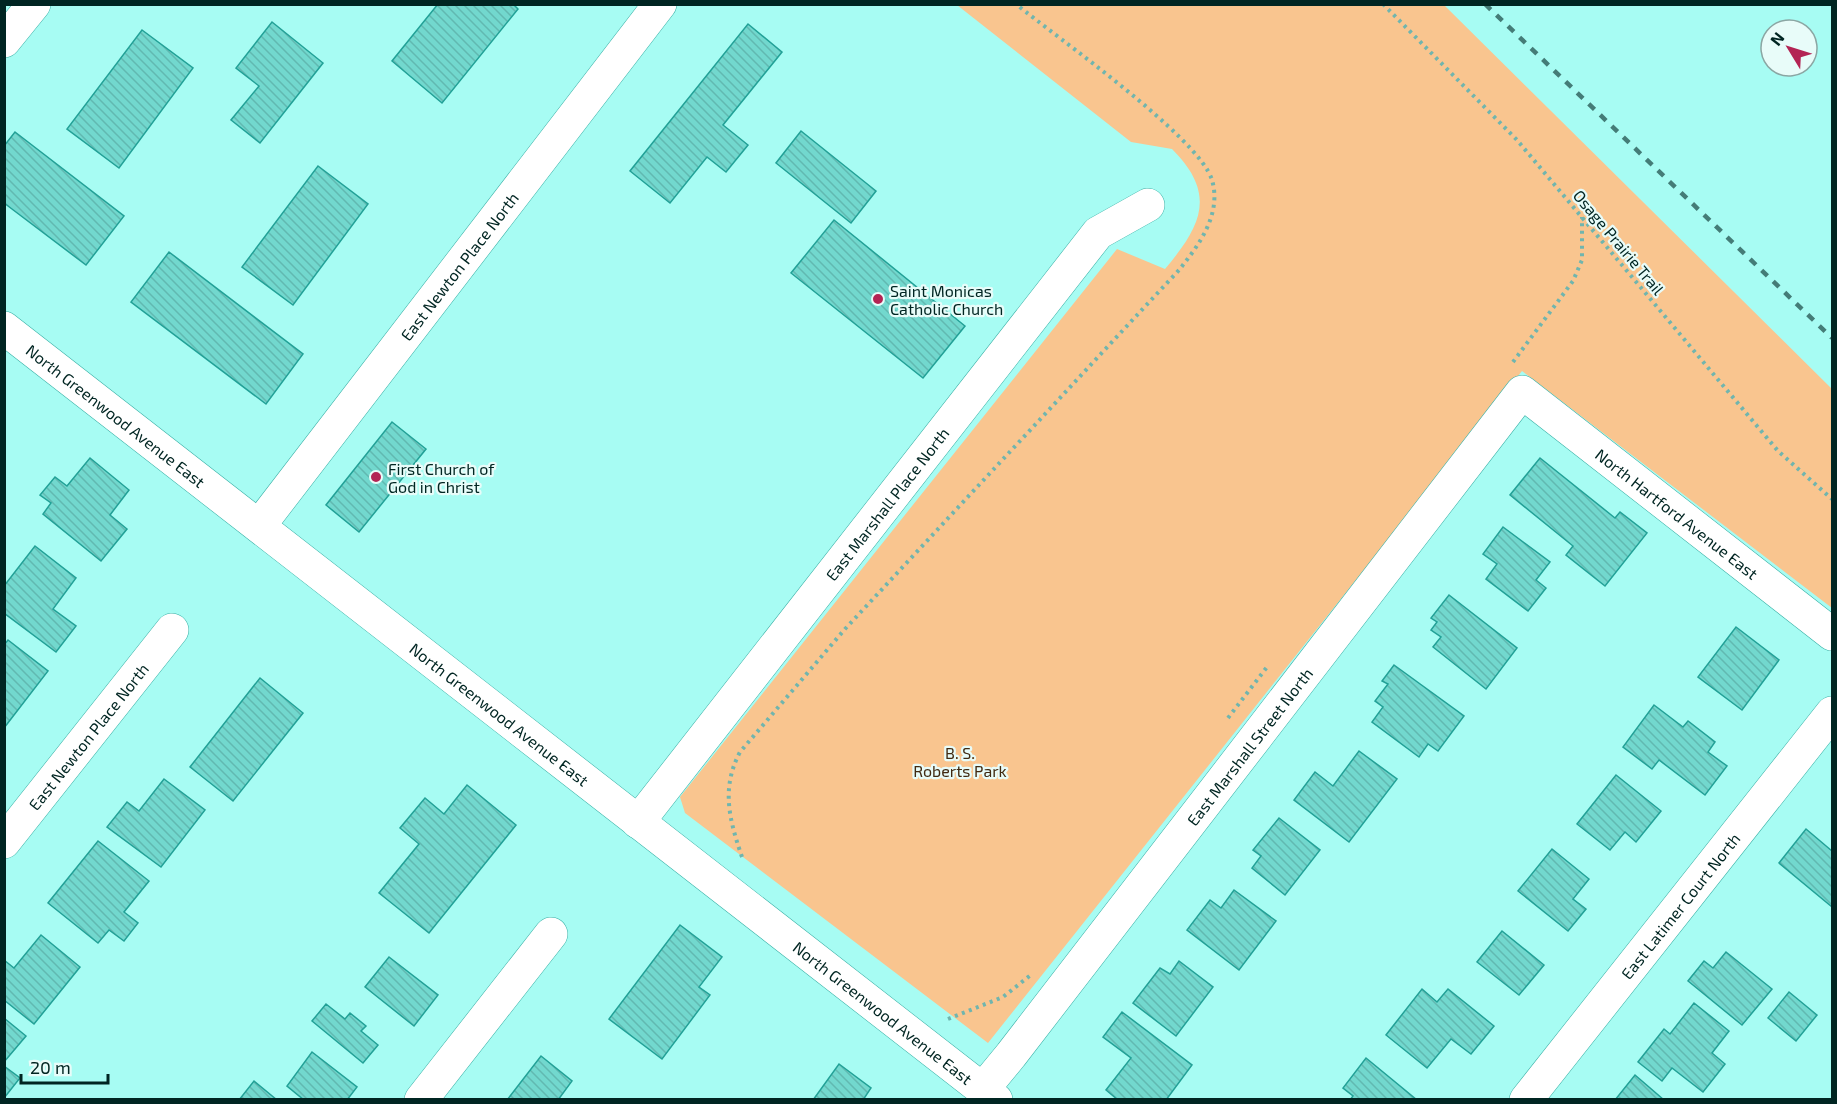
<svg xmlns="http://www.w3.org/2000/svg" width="1837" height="1104" viewBox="0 0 1837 1104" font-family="'Exo 2',sans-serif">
<defs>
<pattern id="building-back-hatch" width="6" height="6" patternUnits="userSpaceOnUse" patternTransform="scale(1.5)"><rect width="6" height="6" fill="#72d8ce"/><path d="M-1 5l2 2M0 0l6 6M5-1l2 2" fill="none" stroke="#61b9b1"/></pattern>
</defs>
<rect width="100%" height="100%" fill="#a7fcf3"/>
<path fill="#f9c58f" d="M957 5H1444L1832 389V608L1522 371 988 1043 685 813 680 797 1117 249 1165 269C1202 225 1217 194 1172 149L1131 142Z"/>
<g fill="url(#building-back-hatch)" stroke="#22a197" stroke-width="1.5">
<path d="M438 4H513L518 9 442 103 392 61Z"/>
<path d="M272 22 323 63 260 143 231 120 259 86 236 68Z"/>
<path d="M748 24 782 52 723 125 748 145 726 172 707 157 670 203 630 171Z"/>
<path d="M142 30 193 68 119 168 67 129Z"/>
<path d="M801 131 876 191 851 223 776 163Z"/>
<path d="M15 132 124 216 86 265 4 203V146Z"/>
<path d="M318 166 368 204 293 305 242 267Z"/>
<path d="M834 220 965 326 923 378 791 273Z"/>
<path d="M169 252 303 354 266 404 131 302Z"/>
<path d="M392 422 426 449 359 532 326 505Z"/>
<path d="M90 458 129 490 110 515 127 529 101 561 43 514 51 503 40 495 55 477 67 486Z"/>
<path d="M1540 458 1615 518 1620 512 1647 533 1605 586 1566 555 1573 546 1510 495Z"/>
<path d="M1503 527 1550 562 1536 580 1546 588 1528 611 1486 579 1497 564 1483 554Z"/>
<path d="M35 546 76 578 53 609 76 626 56 652 4 613V586Z"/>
<path d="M1449 595 1517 648 1486 689 1433 647 1441 637 1431 630 1437 622 1431 618Z"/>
<path d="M1736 627 1779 660 1742 710 1698 677Z"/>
<path d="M8 640 48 671 4 728V645Z"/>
<path d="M1394 665 1464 716 1438 751 1428 744 1419 757 1372 722 1383 707 1375 701 1388 684 1382 681Z"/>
<path d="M260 678 303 713 233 801 190 767Z"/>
<path d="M1654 705 1683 727 1688 721 1715 742 1708 752 1727 766 1705 795 1659 760 1652 769 1623 747Z"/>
<path d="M1359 751 1397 779 1349 842 1294 800 1315 772 1333 786Z"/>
<path d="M1616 775 1661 811 1636 842 1625 832 1610 850 1577 824Z"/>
<path d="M164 779 205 810 161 867 107 827 127 802 139 811Z"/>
<path d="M467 785 516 825 429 933 379 893 419 844 400 828 425 798 444 814Z"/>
<path d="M1279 818 1320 850 1285 895 1252 868 1261 856 1253 850Z"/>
<path d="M1806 829 1832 851V907L1779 863Z"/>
<path d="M98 841 149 881 124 912 138 923 124 941 109 930 98 943 48 903Z"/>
<path d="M1552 849 1589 879 1573 899 1586 909 1568 931 1518 891Z"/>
<path d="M1234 890 1276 921 1239 970 1187 930 1210 900 1221 908Z"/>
<path d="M680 925 722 957 699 987 710 995 662 1059 609 1019Z"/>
<path d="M1502 931 1544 965 1519 995 1477 962Z"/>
<path d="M41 935 80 967 34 1024 4 1000V960L14 968Z"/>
<path d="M1726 952 1772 989 1742 1025 1688 981 1704 961 1713 968Z"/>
<path d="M389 957 438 995 414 1026 365 987Z"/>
<path d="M1179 961 1213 987 1176 1036 1133 1003 1160 968 1170 974Z"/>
<path d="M1422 989 1437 1002 1448 989 1494 1026 1471 1054 1451 1039 1427 1068 1386 1035Z"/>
<path d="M1789 992 1817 1015 1796 1041 1768 1018Z"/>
<path d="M1694 1003 1729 1031 1712 1053 1725 1064 1703 1092 1672 1068 1662 1081 1638 1062 1664 1029 1670 1034Z"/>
<path d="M326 1004 345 1019 350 1013 366 1026 361 1031 378 1045 363 1063 312 1021Z"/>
<path d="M1122 1012 1192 1065 1166 1100H1118L1106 1090 1131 1058 1103 1037Z"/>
<path d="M4 1018 26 1036 4 1062Z"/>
<path d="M312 1052 357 1087 347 1100H304L287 1086Z"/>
<path d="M541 1056 572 1081 558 1100H507Z"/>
<path d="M1366 1058 1417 1100H1350L1353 1096 1343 1088Z"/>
<path d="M839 1064 871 1088 863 1100H813Z"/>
<path d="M4 1066 20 1078 4 1098Z"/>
<path d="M1635 1075 1664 1100H1615Z"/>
<path d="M254 1081 277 1100H239Z"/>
</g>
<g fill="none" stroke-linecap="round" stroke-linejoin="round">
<g stroke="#39b0a6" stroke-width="34">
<g id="street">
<path d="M4 41 34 4"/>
<path id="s1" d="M259 526 660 4"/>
<path id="s2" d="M638 822 1098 233 1148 205"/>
<path id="s3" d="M4 842 172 630"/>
<path id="s4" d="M983 1089 1011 1055 1522 392 1832 634"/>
<path d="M421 1100 551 934"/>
<path id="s5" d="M1526 1100 1832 713"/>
</g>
</g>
<g stroke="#39b0a6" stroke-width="34">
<g id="secondary">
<path id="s6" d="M4 328 996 1100"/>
</g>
</g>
<g stroke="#70b5ae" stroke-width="4" stroke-dasharray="3 4.5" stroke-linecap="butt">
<path d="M1383 4 1517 140 1778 451 1832 499"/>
<path d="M1513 362 1573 281 1582 260V217"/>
<path d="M1228 718 1267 667"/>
<path d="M742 857C729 819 721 788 740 752L845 629 1179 270C1199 245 1222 214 1212 180 1199 137 1056 37 1016 4"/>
<path d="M948 1019 1003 997 1032 974"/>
</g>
<use href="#street" stroke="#fff" stroke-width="33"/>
<use href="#secondary" stroke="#fff" stroke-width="33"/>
<path stroke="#447c77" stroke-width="4.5" stroke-dasharray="8 8" stroke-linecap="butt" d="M1485 4 1832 338"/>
</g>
<g fill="#b32454" stroke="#e8fcf9" stroke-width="2">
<circle cx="878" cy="299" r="6"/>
<circle cx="376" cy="477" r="6"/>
</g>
<g text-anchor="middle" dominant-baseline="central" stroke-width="4.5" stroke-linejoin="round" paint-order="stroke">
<g font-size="16" fill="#002522" stroke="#e8fcf9">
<text transform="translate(1619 242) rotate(50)">Osage Prairie Trail</text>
<text stroke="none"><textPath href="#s1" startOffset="328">East Newton Place North</textPath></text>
<text stroke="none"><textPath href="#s6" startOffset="142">North Greenwood Avenue East</textPath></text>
<text stroke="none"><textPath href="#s2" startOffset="404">East Marshall Place North</textPath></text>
<text stroke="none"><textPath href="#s4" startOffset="1078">North Hartford Avenue East</textPath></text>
<text stroke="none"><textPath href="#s6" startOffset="628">North Greenwood Avenue East</textPath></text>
<text stroke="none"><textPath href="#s3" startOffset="135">East Newton Place North</textPath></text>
<text stroke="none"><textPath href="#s4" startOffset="434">East Marshall Street North</textPath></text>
<text stroke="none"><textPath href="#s5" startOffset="248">East Latimer Court North</textPath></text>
<text stroke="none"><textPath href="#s6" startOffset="1114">North Greenwood Avenue East</textPath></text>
</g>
<g font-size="16" fill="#002522" stroke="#e8fcf9" text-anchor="start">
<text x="890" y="290">Saint Monicas<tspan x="890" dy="18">Catholic Church</tspan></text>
<text x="388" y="468">First Church of<tspan x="388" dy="18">God in Christ</tspan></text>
</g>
<g font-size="16" fill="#412a11" stroke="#e8fcf9">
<text x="960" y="752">B. S.<tspan x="960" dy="18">Roberts Park</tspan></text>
</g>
</g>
<rect width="1837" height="1104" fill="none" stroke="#002522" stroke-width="12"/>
<g transform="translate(1789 48) rotate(308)"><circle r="28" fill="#e8fcf9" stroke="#8ba6a3" stroke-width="1.5"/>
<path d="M0-4.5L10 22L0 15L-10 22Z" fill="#b32454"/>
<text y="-9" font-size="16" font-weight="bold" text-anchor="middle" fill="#002522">N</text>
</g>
<path d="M21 1074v9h87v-9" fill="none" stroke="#002522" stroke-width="3"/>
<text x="30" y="1074" font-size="18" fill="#002522" stroke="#e8fcf9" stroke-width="4.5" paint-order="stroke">20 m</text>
</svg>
